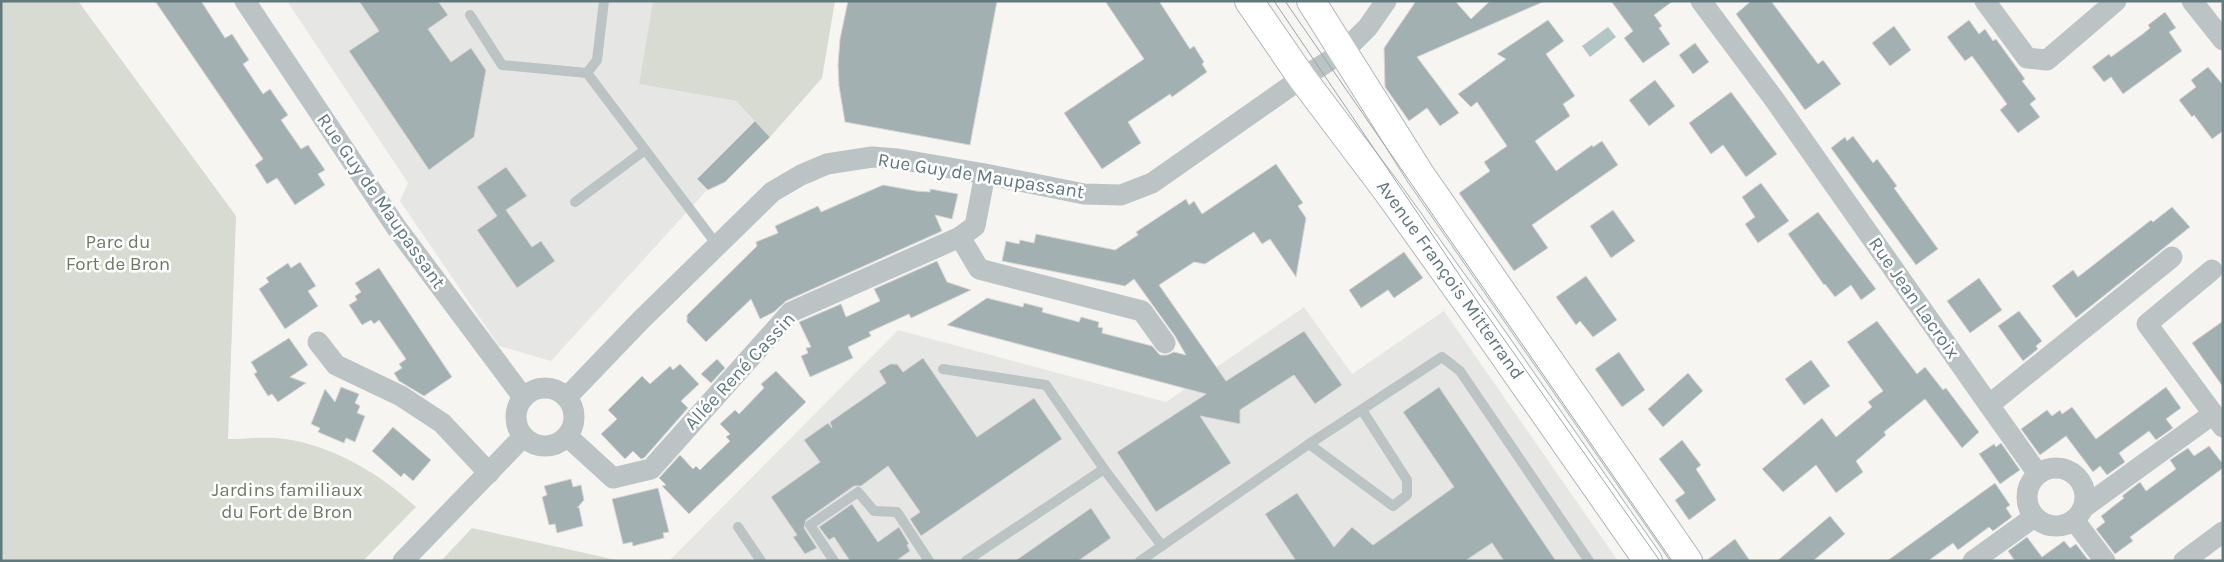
<svg xmlns="http://www.w3.org/2000/svg" width="2224" height="562" viewBox="0 0 2224 562" font-family="Karla,sans-serif">
<rect width="100%" height="100%" fill="#f6f5f2"/>
<g fill="#e6e7e5">
<path d="M287 1H653L639 84 736 101 770 137 725 182 707 190 551 361 499 346 400 201 408 183Z"/>
<path d="M1304 307 1352 374 1444 311 1618 561H669L898 330 1166 402Z"/>
</g>
<g fill="#d7dbd1">
<path d="M1 1H78L236 216 228 439C247 439 266 436 285 439 334 446 380 474 416 507L363 561H1Z"/>
<path d="M653 1H835L822 78 770 137 736 101 639 84Z"/>
<path d="M472 528 621 561H441Z"/>
</g>
<path fill="#b3c5c5" d="M1608 27 1616 37 1590 57 1582 46Z"/>
<g fill="#a3b0b2" stroke="#d7d6d5">
<path d="M155 1H201L225 38 232 34 249 60 243 64 263 94 270 89 288 115 281 120 301 149 308 145 325 170 318 174 325 185 295 205 277 178 267 184 255 165 263 159Z"/>
<path d="M359 1H438L448 15 428 29 451 62 471 48 486 70 474 137 429 170 349 51 379 31Z"/>
<path d="M848 1H997L970 145 845 122 839 86 838 65 840 39Z"/>
<path d="M1105 1H1159L1190 49 1194 46 1204 62 1202 64 1207 72 1172 97 1170 94 1128 122 1141 143 1102 169 1064 113 1144 59Z"/>
<path d="M1416 1H1455L1471 19 1490 1H1545L1417 57 1459 113 1440 126 1427 108 1409 121 1385 87 1384 48Z"/>
<path d="M1611 1H1673L1654 15 1662 26 1659 28 1670 44 1643 63 1624 38 1633 31Z"/>
<path d="M1751 1H1771L1818 64 1823 60 1841 84 1805 110 1736 14Z"/>
<path d="M2165 12 2176 28 2169 32 2182 51 2123 94 2111 77 2104 82 2092 67 2109 54 2111 57 2144 33 2150 28 2148 25Z"/>
<path d="M1548 20 1564 41 1546 54 1575 96 1563 104 1570 116 1535 141 1556 171 1592 145 1593 147 1602 141 1618 165 1532 225 1548 248 1514 271 1459 193 1490 171 1484 162 1507 146 1477 102 1471 107 1458 94 1506 59 1497 54Z"/>
<path d="M1969 20 1979 34 1985 29 1993 41 1996 39 2025 79 2022 81 2036 99 2030 104 2040 117 2018 133 2000 110 2007 104 1972 56 1965 61 1947 37Z"/>
<path d="M1894 26 1911 50 1890 66 1872 43Z"/>
<path d="M1695 43 1709 62 1693 74 1679 55Z"/>
<path d="M2208 67 2223 85V131L2212 139 2194 115 2192 117 2179 100 2196 87 2191 80Z"/>
<path d="M1655 80 1675 106 1649 126 1629 100Z"/>
<path d="M1731 92 1777 154 1746 177 1723 145 1711 154 1689 123Z"/>
<path d="M755 121 770 137 725 182 708 190 697 179Z"/>
<path d="M1853 136 1873 163 1877 159 1897 186 1894 188 1938 249 1916 265 1831 148 1845 137 1847 141Z"/>
<path d="M1276 164 1303 203 1298 206 1306 218 1296 277 1270 239 1262 244 1254 232 1205 264 1194 262 1159 285 1226 381 1304 331 1342 385 1315 404 1294 375 1240 410V424L1200 416 1231 463 1156 512 1117 452 1206 394 947 325 987 298 1023 307 1024 303 1043 308 1042 312 1079 322 1081 317 1099 322 1098 327 1103 328 1102 333 1152 346 1160 355H1167L1174 352 1186 355 1175 336 1134 279 1125 286 1002 261 1006 241 1019 244 1020 240 1034 243 1036 234 1115 250 1138 235 1136 232 1186 199 1189 205 1194 201 1202 214Z"/>
<path d="M506 167 527 196 506 210 532 247 541 241 555 261 517 288 477 230 497 216 477 187Z"/>
<path d="M1761 183 1789 221 1758 243 1745 224 1755 217 1742 197Z"/>
<path d="M883 185 916 191 930 192V189L958 194 952 219 935 215 942 231 786 301 774 312 760 319 751 299 706 342 687 322V315L757 246 756 242 778 233 775 226 818 206 821 212Z"/>
<path d="M2172 207 2190 227 2076 318 2052 286 2073 270 2078 277 2151 220 2153 222Z"/>
<path d="M1613 210 1635 241 1611 258 1590 226Z"/>
<path d="M1818 212 1876 289 1861 300 1851 285 1835 297 1825 284 1824 285 1788 234Z"/>
<path d="M1404 252 1423 278 1394 298 1388 290 1361 308 1349 290Z"/>
<path d="M937 261 947 282 971 290 911 318 909 314 869 332 871 336 848 347 853 358 810 377 801 356 808 353 806 348 811 347 799 322 841 304 846 317 880 301 874 289Z"/>
<path d="M300 262 316 286 308 291 318 306 285 329 259 289 269 282 266 278 288 263 291 268Z"/>
<path d="M379 268 452 377 424 396 399 381 394 373 402 368 399 364 406 359 379 320 374 324 371 320 362 325 349 305 357 300 355 296 361 292 355 283Z"/>
<path d="M1586 276 1617 320 1593 337 1580 321 1576 325 1556 297Z"/>
<path d="M1979 278 2002 310 1970 333 1947 301Z"/>
<path d="M2019 311 2042 341 2036 346 2038 349 2023 361 1998 326Z"/>
<path d="M1877 321 1917 374 1925 367 1943 390 1946 388 1979 432 1962 448 1925 399 1884 432 1886 435 1856 461 1863 472 1836 493 1816 465 1783 492 1762 469 1822 418 1836 437 1872 407 1868 402 1883 391 1847 342Z"/>
<path d="M2223 321V387L2192 343Z"/>
<path d="M289 338 308 365 290 377 306 383 278 402 272 394 268 396 254 374 257 372 251 362Z"/>
<path d="M1619 352 1645 390 1622 407 1595 369Z"/>
<path d="M923 358 977 437 1034 398 1062 439 921 536 910 519 920 512 888 466 861 486H854L806 520 804 528 817 548 805 554 793 537 797 535 771 497 820 462 804 440 828 423 832 428 830 422 886 383 879 371 890 364H897L903 372Z"/>
<path d="M717 359 725 368 711 383 701 374Z"/>
<path d="M1811 360 1830 386 1804 405 1785 379Z"/>
<path d="M680 364 699 384 681 401 688 408 644 458 641 459 633 451 625 459 601 434 617 419 608 410 642 376 650 384 670 366 673 370Z"/>
<path d="M776 371 806 402 689 514 662 486 666 485 659 478 680 455 693 469 696 466 700 470 706 464 730 441 726 437 730 434 720 424 735 410 739 414 764 388 761 384Z"/>
<path d="M1688 373 1703 391 1663 427 1648 409Z"/>
<path d="M341 387 359 394 355 403 360 406 357 413 365 416 355 442 346 438 344 443 318 432 320 428 311 424 325 389 335 402Z"/>
<path d="M1439 387 1556 561H1504L1492 543 1465 561H1296L1265 514 1297 493 1334 547 1352 527 1373 545 1454 487 1403 412Z"/>
<path d="M2166 387 2181 408 2166 419 2173 428 2156 440 2149 431 2119 453 2125 462 2107 475 2100 466 2093 472 2066 436 2040 455 2021 429 2047 410 2052 416 2060 410 2062 414 2072 407 2096 439Z"/>
<path d="M393 427 431 460 413 481 404 473 401 477 372 451Z"/>
<path d="M1682 440 1701 465 1696 469 1716 500 1689 520 1675 500 1685 493 1659 459Z"/>
<path d="M2001 443 2020 470 2000 484 1979 454 1994 444 1996 447Z"/>
<path d="M2209 446 2223 464V468L2130 537 2133 541 2115 554 2096 529 2105 522 2101 516 2124 498 2122 496 2140 482 2146 491 2176 469 2170 460 2188 448 2194 456Z"/>
<path d="M571 479 573 487 581 485 584 500 577 508 579 507 583 526 557 533 555 524 549 525 542 497 547 495 544 486Z"/>
<path d="M1995 483 2010 505 2006 508 2012 517 1993 531 1989 527 1958 550 1953 543 1928 561H1887Z"/>
<path d="M658 488 669 532 663 533 664 538 633 546 632 542 623 544 612 499Z"/>
<path d="M852 504 878 542 899 527 909 544 907 545 910 551 896 561H850L834 537 829 540 819 527Z"/>
<path d="M1091 508 1111 538 1078 561H1015Z"/>
<path d="M1830 516 1845 534 1813 561H1777Z"/>
<path d="M2027 537 2042 557 2064 541 2070 548 2076 544 2089 561H2015L2008 551Z"/>
<path d="M1735 539 1750 561H1706Z"/>
</g>
<g fill="none" stroke-linecap="round" stroke-linejoin="round">
<g stroke="#afb7b9" stroke-width="30">
<g id="secondary">
<path id="s1" d="M1249 1 1302 78 1388 192 1476 315 1648 561"/>
<path d="M1311 1 1420 174 1688 561"/>
</g>
</g>
<g stroke="#bcc3c5" stroke-width="10">
<path d="M470 15 502 65 587 73 717 245"/>
<path d="M587 73 597 60 604 1"/>
<path d="M575 202 645 150"/>
<path d="M943 369 1046 385 1104 469"/>
<path d="M1309 444 1393 506 1407 495V480L1362 410"/>
<path d="M738 527 761 561"/>
<path d="M834 561 810 525 858 492 874 511 897 512 929 561"/>
<path d="M966 561 1104 469 1162 546"/>
<path d="M1140 561 1309 444 1442 357 1460 371 1589 561"/>
</g>
<g stroke="#bcc3c5" stroke-width="21">
<path d="M245 1 396 227 523 397"/>
<path d="M1701 1 1774 99 1989 405 2172 257"/>
<path d="M1985 1 2027 58 2047 60 2116 1"/>
<path d="M2192 1 2223 40"/>
<path d="M960 237 979 269 1142 311 1165 343"/>
<path d="M2212 270 2147 324 2223 427"/>
<path d="M318 342 336 365 401 396 442 423 489 473"/>
<circle cx="545" cy="417" r="29"/>
<path d="M567 397 641 320 772 192 801 175 827 164 872 157 898 159 985 174 1084 194 1121 195 1152 183 1302 78 1343 52 1368 27 1386 1"/>
<path d="M1989 405 2038 474"/>
<path d="M567 436 613 478 651 469 791 312 960 237 975 226 985 174"/>
<circle cx="2056" cy="497" r="29"/>
<path d="M2083 508 2213 414"/>
<path d="M2074 520 2105 561"/>
<path d="M403 561 523 437"/>
<path d="M1973 561 2034 517"/>
<path d="M2184 561 2223 532"/>
</g>
<use href="#secondary" stroke="#fff" stroke-width="28"/>
<g stroke="#9ca6a9" stroke-width="1">
<path d="M1274 1 1473 295 1660 561"/>
<path d="M1285 1 1672 561"/>
</g>
</g>
<g text-anchor="middle" dominant-baseline="central" stroke-width="5" stroke-linejoin="round" paint-order="stroke">
<g font-size="19" fill="#61787d" stroke="#fff">
<text transform="translate(981 176) rotate(9)">Rue Guy de Maupassant</text>
<text transform="translate(381 201) rotate(55)">Rue Guy de Maupassant</text>
<text stroke="none"><textPath href="#s1" startOffset="344">Avenue François Mitterrand</textPath></text>
<text transform="translate(1914 298) rotate(55)">Rue Jean Lacroix</text>
<text transform="translate(740 371) rotate(-47)">Allée René Cassin</text>
</g>
<g font-size="19" fill="#6e7a63" stroke="#fff">
<text x="118" y="242">Parc du<tspan x="118" dy="22">Fort de Bron</tspan></text>
<text x="287" y="490">Jardins familiaux<tspan x="287" dy="22">du Fort de Bron</tspan></text>
</g>
</g>
<rect width="2224" height="562" fill="none" stroke="#61787d" stroke-width="5"/>
</svg>
